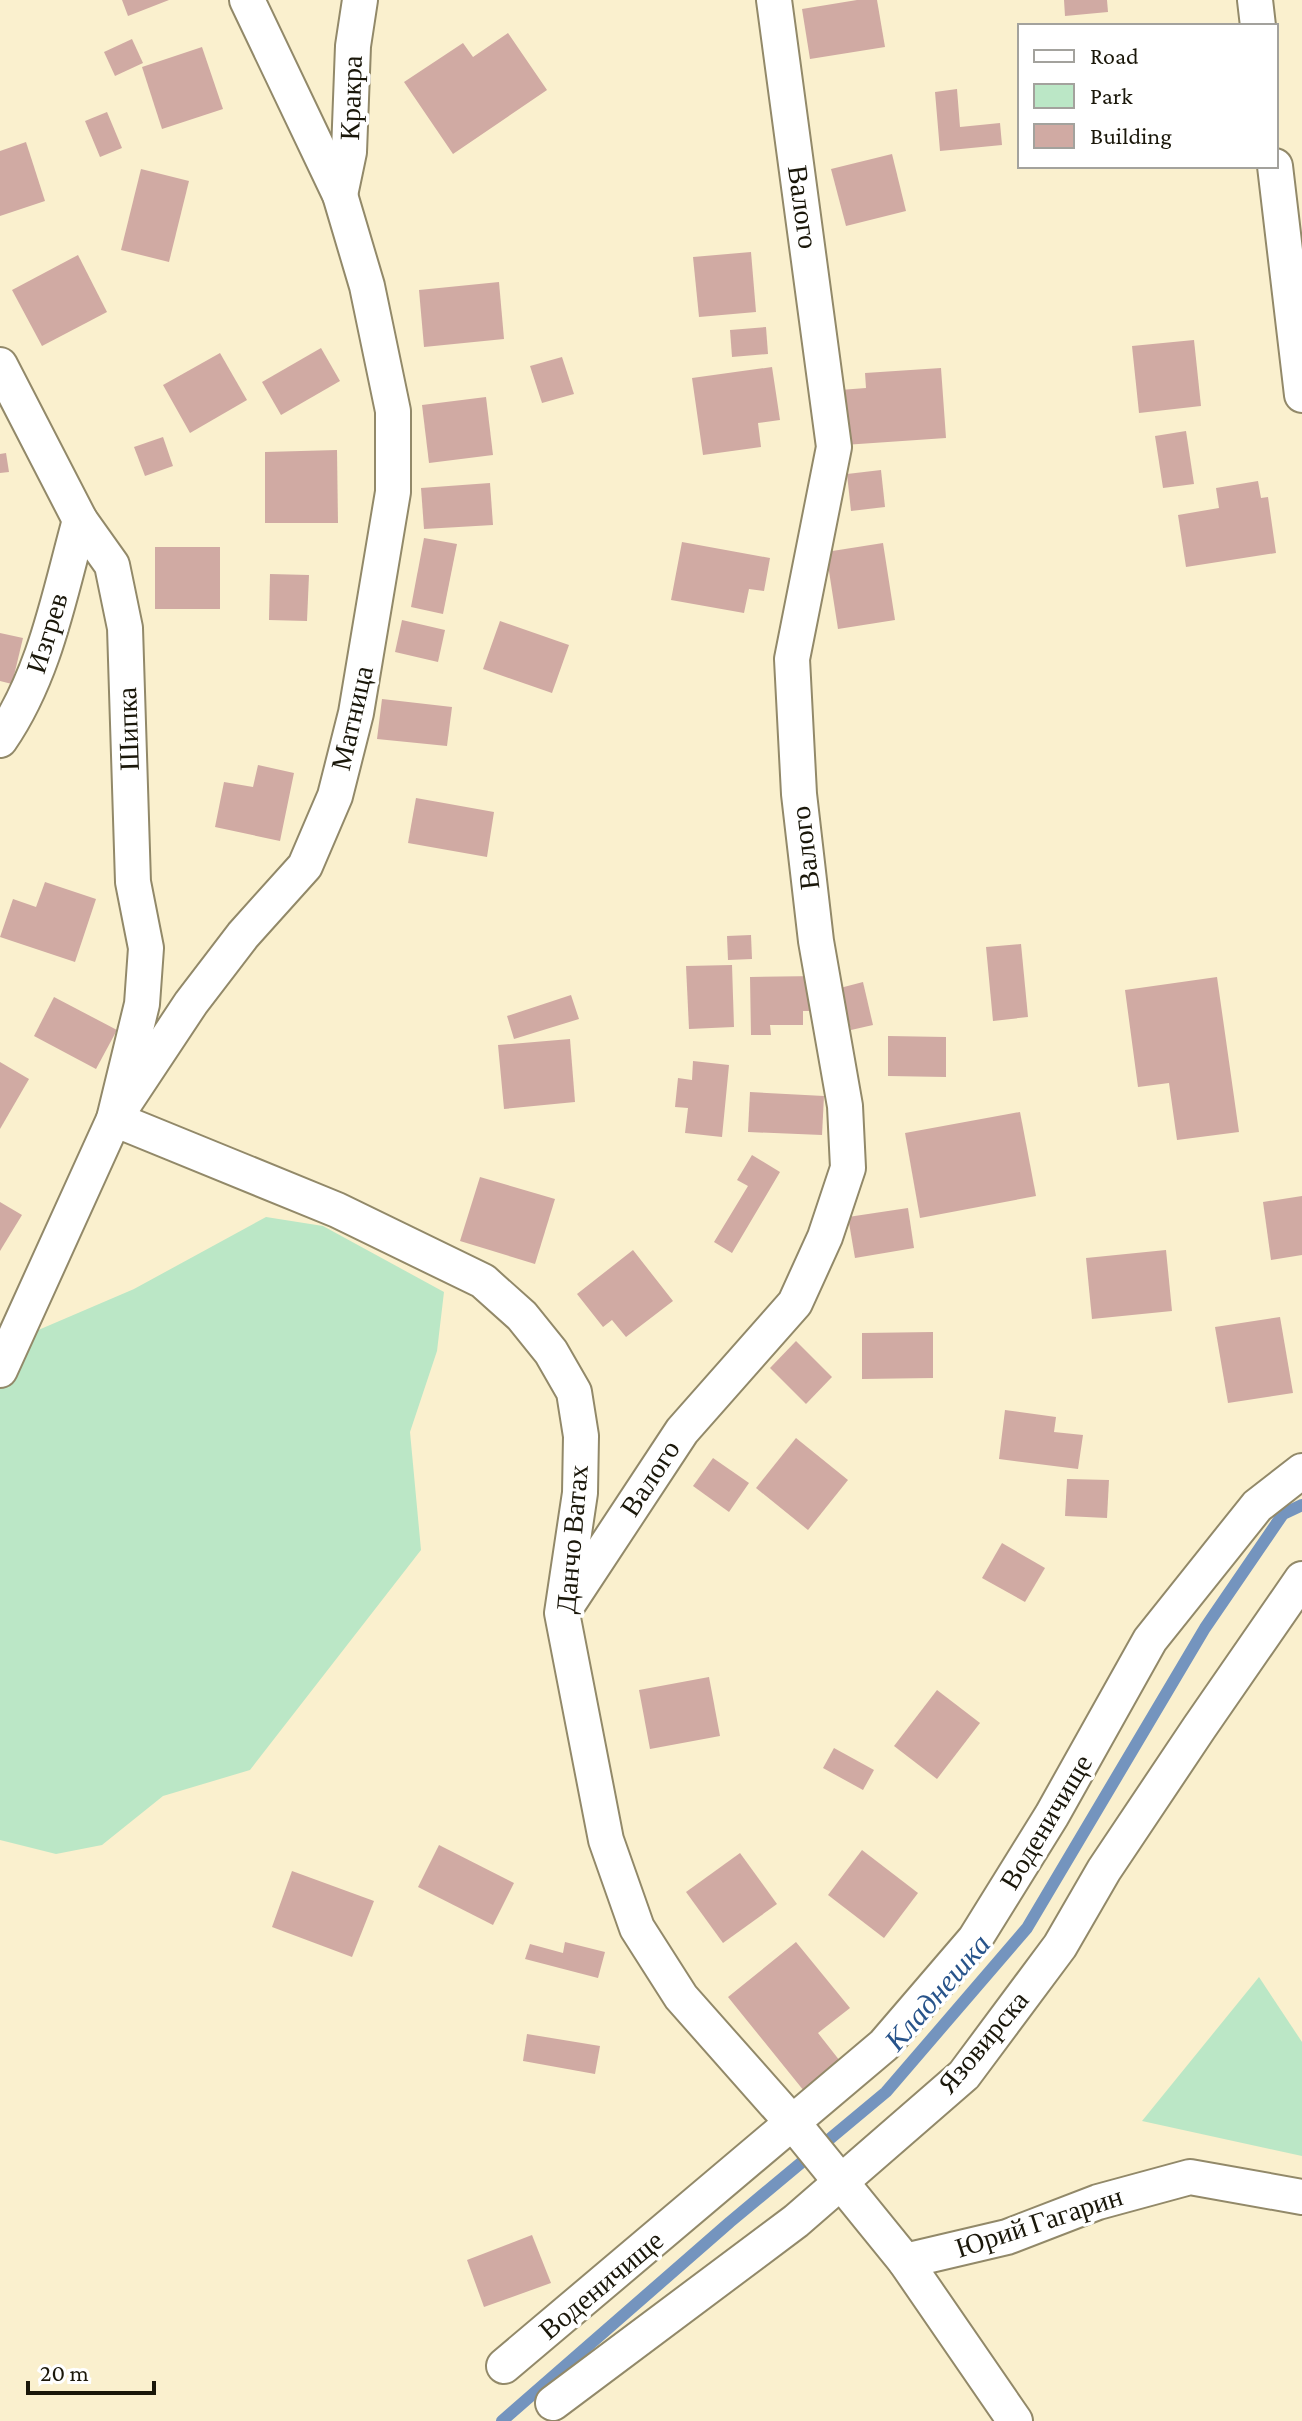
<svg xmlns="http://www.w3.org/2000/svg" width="1302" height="2421" viewBox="0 0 1302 2421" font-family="'Crimson Pro',serif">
<rect width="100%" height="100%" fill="#faf0ce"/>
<g fill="#bbe7c6">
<path d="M266 1217 323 1226 444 1292 437 1351 410 1432 421 1550 250 1770 163 1796 102 1845 56 1854 0 1840V1381L29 1334 134 1289Z"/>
<path d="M1259 1977 1302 2042V2156L1142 2121Z"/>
</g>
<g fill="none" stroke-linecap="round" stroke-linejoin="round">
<path stroke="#7494be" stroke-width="12" d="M502 2421 730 2222 886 2092 1027 1928 1205 1628 1283 1514 1302 1505"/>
</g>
<g fill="#d0aaa3">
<path d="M122 0H169L128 16Z"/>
<path d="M857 0H877L885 47 810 59 802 9Z"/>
<path d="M1064 0H1107L1108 12 1065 16Z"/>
<path d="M508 33 547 90 453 154 404 82 463 43 473 57Z"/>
<path d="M132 39 143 63 115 76 104 52Z"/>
<path d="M202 47 223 109 162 129 142 67Z"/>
<path d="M957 89 960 127 1000 123 1002 145 940 151 935 92Z"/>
<path d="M107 112 122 148 100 157 85 121Z"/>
<path d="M26 142 45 201 0 216V151Z"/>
<path d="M892 154 906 211 846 226 831 169Z"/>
<path d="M141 169 189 181 169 262 121 250Z"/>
<path d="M751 252 756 312 699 317 693 257Z"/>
<path d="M78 255 107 312 42 346 12 290Z"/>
<path d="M499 282 504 339 424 347 419 290Z"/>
<path d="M766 327 768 354 732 357 730 330Z"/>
<path d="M1194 340 1201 406 1139 413 1132 346Z"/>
<path d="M321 348 340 381 281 415 262 382Z"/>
<path d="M220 353 247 400 190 433 163 385Z"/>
<path d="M562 357 574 394 542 403 530 366Z"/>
<path d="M772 367 780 420 758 423 761 447 703 455 692 378Z"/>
<path d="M941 368 946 438 844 445 840 390 866 388 865 373Z"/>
<path d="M486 397 493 455 429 463 422 405Z"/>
<path d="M1186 431 1194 484 1163 488 1155 436Z"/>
<path d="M163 437 173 466 145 476 134 447Z"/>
<path d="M337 450 338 523H265V452Z"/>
<path d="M6 453 9 472 0 473V454Z"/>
<path d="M881 470 885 507 851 511 847 474Z"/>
<path d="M1258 481 1261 498 1268 497 1276 553 1186 567 1178 515 1219 508 1216 488Z"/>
<path d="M490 483 493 525 424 529 421 488Z"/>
<path d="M424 538 457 544 443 614 411 607Z"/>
<path d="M682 542 770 558 764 591 749 589 744 613 671 600Z"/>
<path d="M883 543 895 620 838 629 826 552Z"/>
<rect x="155" y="547" width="65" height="62"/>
<path d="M270 574 309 575 307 621 269 620Z"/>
<path d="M402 620 445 630 438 662 395 652Z"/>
<path d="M500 621 569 645 552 693 483 669Z"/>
<path d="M0 633 23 638 12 684 0 681Z"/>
<path d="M382 699 452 707 447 746 377 739Z"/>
<path d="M258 765 294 773 280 841 215 827 224 782 253 787Z"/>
<path d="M416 798 494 812 487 857 408 843Z"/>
<path d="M45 882 96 899 75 962 0 937 13 899 36 907Z"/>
<path d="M751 935 752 959 728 960 727 936Z"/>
<path d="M1021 944 1028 1017 993 1021 986 947Z"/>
<path d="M732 965 734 1027 689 1029 686 966Z"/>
<path d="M818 976 819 1011H803V1025H770L771 1035H751L750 977Z"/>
<path d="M1217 977 1239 1132 1177 1140 1169 1083 1138 1087 1125 990Z"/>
<path d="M863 982 873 1025 851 1030 840 988Z"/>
<path d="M571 995 579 1019 514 1039 507 1016Z"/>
<path d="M54 997 117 1030 96 1069 34 1036Z"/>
<path d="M888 1036 946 1037V1077L888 1076Z"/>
<path d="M570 1039 575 1102 504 1109 498 1045Z"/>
<path d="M693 1061 729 1065 722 1137 685 1133 688 1108 675 1107 678 1078 692 1080Z"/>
<path d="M0 1062 29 1079 0 1129Z"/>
<path d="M750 1092 824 1096 822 1135 748 1132Z"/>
<path d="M1020 1112 1036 1196 920 1218 905 1133Z"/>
<path d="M752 1155 780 1172 732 1253 714 1242 748 1186 737 1180Z"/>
<path d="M480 1177 555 1199 535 1264 460 1241Z"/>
<path d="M1302 1196V1255L1271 1260 1263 1202Z"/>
<path d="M0 1202 22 1215 0 1251Z"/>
<path d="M908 1208 914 1248 855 1258 848 1217Z"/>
<path d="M633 1250 673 1301 626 1337 612 1320 603 1327 577 1294Z"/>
<path d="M1166 1250 1172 1311 1092 1319 1086 1258Z"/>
<path d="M1280 1317 1293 1393 1228 1403 1215 1327Z"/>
<path d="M933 1332V1378L862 1379V1333Z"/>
<path d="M796 1341 832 1377 806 1404 770 1368Z"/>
<path d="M1005 1410 1056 1417 1054 1432 1083 1435 1078 1469 999 1459Z"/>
<path d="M796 1438 848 1480 808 1530 756 1488Z"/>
<path d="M713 1458 749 1483 729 1512 693 1486Z"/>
<path d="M1067 1479 1109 1480 1107 1518 1065 1516Z"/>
<path d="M1002 1543 1045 1568 1025 1602 982 1578Z"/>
<path d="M709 1677 720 1736 650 1749 639 1690Z"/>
<path d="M937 1690 980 1723 937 1779 894 1746Z"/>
<path d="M834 1748 874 1770 863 1790 823 1768Z"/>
<path d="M439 1845 514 1883 493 1925 418 1887Z"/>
<path d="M862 1850 918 1893 884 1938 828 1895Z"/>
<path d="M740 1853 777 1904 723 1943 686 1892Z"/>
<path d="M292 1871 374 1901 352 1957 272 1927Z"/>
<path d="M565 1942 605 1952 598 1978 525 1959 530 1944 563 1953Z"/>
<path d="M796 1942 850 2008 818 2033 840 2061 804 2091 728 1997Z"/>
<path d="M527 2034 600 2046 595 2074 523 2061Z"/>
<path d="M532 2235 551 2283 484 2307 467 2260Z"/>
</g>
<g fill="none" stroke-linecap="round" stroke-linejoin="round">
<g stroke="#928969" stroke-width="38">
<g id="street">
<path d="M1255 0 1258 26"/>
<path d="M1275 166 1302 395"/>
<path d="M340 195 349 152 353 46 360 0"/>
<path d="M0 365 80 520 112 565 125 628 133 882 146 948 142 1004 114 1119 337 1210 483 1281 522 1316 551 1352 574 1392 581 1436 580 1493 562 1613 606 1840 637 1928 681 1997 797 2128 905 2261 1007 2237 1098 2202 1190 2177 1302 2197"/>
<path d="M0 740C45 675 59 596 80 520"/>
<path d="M0 1370 114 1119 191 1003 243 935 305 866 335 796 356 713 393 492V411L367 286 340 195 247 0"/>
<path d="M568 1604 682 1431 795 1303 825 1237 848 1168 845 1106 816 941 799 794 792 659 834 447 774 0"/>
<path d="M905 2261 1015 2421"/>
<path d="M504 2366 884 2045 975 1939 1052 1815 1150 1640 1257 1506 1302 1471"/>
<path d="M553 2403 796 2221 964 2075 1060 1946 1104 1870 1199 1728 1302 1579"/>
</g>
</g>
<use href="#street" stroke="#fff" stroke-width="34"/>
</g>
<g text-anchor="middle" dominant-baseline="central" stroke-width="7" stroke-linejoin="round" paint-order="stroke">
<g font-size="28" fill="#1a170a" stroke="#fff">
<text transform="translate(351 98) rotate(-88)">Кракра</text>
<text transform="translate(803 207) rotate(82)">Валого</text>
<text transform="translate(47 633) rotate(-73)">Изгрев</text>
<text transform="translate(352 718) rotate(-77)">Матница</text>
<text transform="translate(128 729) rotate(-92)">Шипка</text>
<text transform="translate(805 848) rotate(-97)">Валого</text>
<text transform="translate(650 1478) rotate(-57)">Валого</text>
<text transform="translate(572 1539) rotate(-85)">Данчо Ватах</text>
<text transform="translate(1046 1822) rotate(-59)">Воденичище</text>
<text transform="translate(983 2042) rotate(-50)">Язовирска</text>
<text transform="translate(1039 2222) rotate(-18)">Юрий Гагарин</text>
<text transform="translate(601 2285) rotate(-40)">Воденичище</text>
</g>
<g font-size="30" font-style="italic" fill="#27538a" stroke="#fff">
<text transform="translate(937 1992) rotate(-49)">Кладнешка</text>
</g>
</g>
<rect x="1018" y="24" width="260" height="144" fill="#ffffff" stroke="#a3a29d" stroke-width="2"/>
<rect x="1034" y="50" width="40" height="12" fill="#ffffff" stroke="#a3a29d" stroke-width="2"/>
<text x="1090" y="64" font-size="24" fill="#1a170a">Road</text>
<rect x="1034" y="84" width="40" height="24" fill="#bbe7c6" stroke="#a3a29d" stroke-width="2"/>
<text x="1090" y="104" font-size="24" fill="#1a170a">Park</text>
<rect x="1034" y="124" width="40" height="24" fill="#d0aaa3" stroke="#a3a29d" stroke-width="2"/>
<text x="1090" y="144" font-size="24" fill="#1a170a">Building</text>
<path d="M28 2381v12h126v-12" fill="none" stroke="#1a170a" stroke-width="4"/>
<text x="40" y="2381" font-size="24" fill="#1a170a" stroke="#ffffff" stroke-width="6" paint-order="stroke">20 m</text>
</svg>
